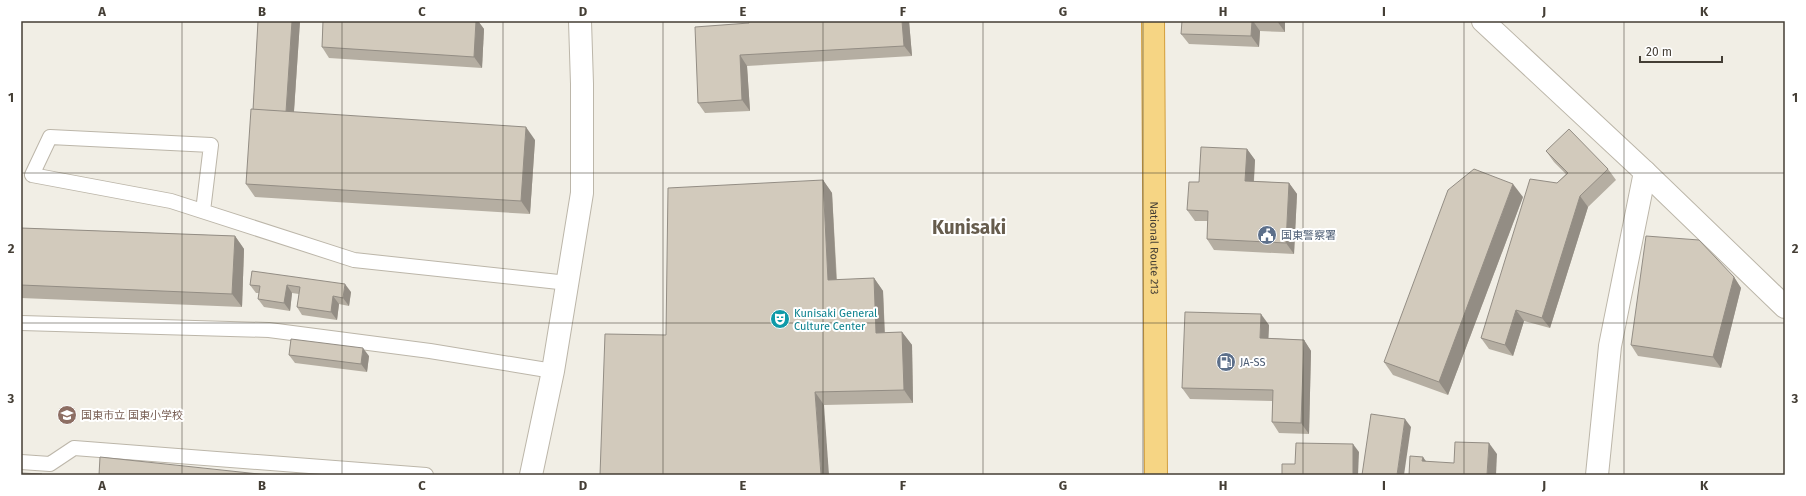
<svg xmlns="http://www.w3.org/2000/svg" width="1806" height="496" viewBox="0 0 1806 496" font-family="'Fira Sans','Noto Sans JP',sans-serif">
<rect width="100%" height="100%" fill="#f1eee5"/>
<g fill="none" stroke-linecap="round" stroke-linejoin="round">
<g stroke="#bcb6a9" stroke-width="16">
<g id="service">
<path d="M203 211 211 145 50 137 32 175 171 201 354 260 568 283"/>
<path d="M21 323 269 330 430 351 553 371"/>
<path d="M21 462 50 464 74 448 426 475"/>
</g>
</g>
<g stroke="#bcb6a9" stroke-width="24">
<g id="minor">
<path d="M1483 21 1645 172 1785 307"/>
<path d="M531 475 553 371 582 193V84L580 21"/>
<path d="M1597 475 1610 346 1645 172"/>
</g>
</g>
<g stroke="#d39f3e" stroke-width="24">
<g id="trunk">
<path id="s1" d="M1153 21 1156 475"/>
</g>
</g>
<use href="#service" stroke="#fff" stroke-width="14"/>
<use href="#minor" stroke="#fff" stroke-width="22"/>
<use href="#trunk" stroke="#f6d584" stroke-width="22"/>
</g>
<g fill="#b5aea2">
<path d="M258 21H300L294 112 535 140 530 214 255 197 246 184 253 110Z"/>
<path d="M323 21H478L484 29 482 68 329 58 322 47Z"/>
<path d="M909 21 912 56 747 66 750 111 705 113 698 103 749 23Z"/>
<path d="M1182 21H1285V32L1260 31 1259 47 1189 44 1181 34Z"/>
<path d="M1247 149 1255 160 1254 181 1289 183 1297 194 1294 254 1214 250 1207 239 1208 221H1195L1187 210 1199 182Z"/>
<path d="M1546 151 1608 169 1616 180 1588 207 1550 328 1524 321 1513 356 1489 349 1481 338 1557 183 1566 174 1554 162Z"/>
<path d="M823 180 832 193 837 280 874 278 883 291 885 333 902 332 912 345 913 403 824 405 666 335Z"/>
<path d="M1523 197 1448 395 1393 375 1384 362Z"/>
<path d="M21 228 235 236 244 249 242 307 21 298Z"/>
<path d="M252 271 351 292 349 306 339 304 337 320 302 315 297 307 299 294 292 293 290 311 264 307 258 299 259 293H256L250 285Z"/>
<path d="M1734 277 1741 288 1721 368 1638 356 1631 345Z"/>
<path d="M1269 325 1268 338 1304 340 1311 351 1309 434 1279 433 1272 422V401L1190 399 1182 388Z"/>
<path d="M289 355 369 356 367 372 295 363Z"/>
</g>
<g fill="#938d84">
<path d="M292 21H300L293 125 286 114Z"/>
<path d="M476 21H478L484 29 482 68 474 57Z"/>
<path d="M902 21H909L912 56 904 46Z"/>
<path d="M1252 21H1253L1260 31 1259 47 1251 36Z"/>
<path d="M1277 21H1285V32Z"/>
<path d="M740 55 747 66 750 111 742 100Z"/>
<path d="M526 127 535 140 530 214 521 201Z"/>
<path d="M1247 149 1255 160 1253 192 1245 181Z"/>
<path d="M823 180 832 193 837 293 828 280Z"/>
<path d="M1289 183 1297 194 1294 254 1286 243Z"/>
<path d="M1513 184 1523 197 1448 395 1439 382Z"/>
<path d="M1580 196 1588 207 1550 328 1542 318Z"/>
<path d="M235 236 244 249 242 307 232 294Z"/>
<path d="M1734 277 1741 288 1721 368 1713 357Z"/>
<path d="M874 278 883 291 885 346 876 333Z"/>
<path d="M345 284 351 292 349 306 343 298Z"/>
<path d="M287 285 292 293 290 311 284 303Z"/>
<path d="M333 296 339 304 337 320 331 312Z"/>
<path d="M1516 310 1524 321 1513 356 1505 345Z"/>
<path d="M1261 314 1269 325 1268 349 1260 338Z"/>
<path d="M902 332 912 345 913 403 904 390Z"/>
<path d="M1304 340 1311 351 1309 434 1301 423Z"/>
<path d="M363 348 369 356 367 372 361 364Z"/>
<path d="M815 392 824 405 829 475H821Z"/>
<path d="M1405 419 1411 427 1404 475H1397Z"/>
<path d="M1489 443 1497 454 1496 475H1487Z"/>
<path d="M1353 444 1359 452 1358 475H1353Z"/>
<path d="M1423 457 1431 468 1422 461Z"/>
</g>
<g fill="#d2cabc" stroke="#938d84">
<path d="M258 21H292L286 112 253 110Z"/>
<path d="M323 21H476L474 57 322 47Z"/>
<path d="M749 21H902L904 46 740 55 742 100 698 103 695 27 749 23Z"/>
<path d="M1182 21H1252L1251 36 1181 34Z"/>
<path d="M251 109 526 127 521 201 246 184Z"/>
<path d="M1569 129 1608 169 1580 196 1542 318 1516 310 1505 345 1481 338 1530 179 1557 183 1568 173 1546 151Z"/>
<path d="M1201 147 1247 149 1245 181 1289 183 1286 243 1207 239 1208 211 1187 210 1189 182H1199Z"/>
<path d="M1474 169 1513 184 1439 382 1384 362 1448 190Z"/>
<path d="M823 180 828 280 874 278 876 333 902 332 904 390 815 392 821 475H600L605 334 666 335 668 188Z"/>
<path d="M21 228 235 236 232 294 21 285Z"/>
<path d="M1646 236 1699 240 1734 277 1713 357 1631 345Z"/>
<path d="M252 271 345 284 343 298 333 296 331 312 297 307 300 287 287 285 284 303 258 299 260 286 250 285Z"/>
<path d="M1185 312 1261 314 1260 338 1304 340 1301 423 1272 422 1273 390 1182 388Z"/>
<path d="M291 339 363 348 361 364 289 355Z"/>
<path d="M1371 414 1405 419 1397 475H1362Z"/>
<path d="M1455 442 1489 443 1487 475H1409L1410 456 1423 457 1422 461 1454 463Z"/>
<path d="M1296 443 1353 444V475H1282V464H1295Z"/>
<path d="M100 457 268 475H99Z"/>
<path d="M21 473 42 474V475H21Z"/>
</g>
<path fill="none" stroke="#443e35" stroke-width="1" stroke-opacity="0.55" d="M182 21V475M342 21V475M503 21V475M663 21V475M823 21V475M983 21V475M1143 21V475M1303 21V475M1464 21V475M1624 21V475M21 173H1785M21 323H1785"/>
<defs>
<g id="civic-disc" transform="scale(1)"><circle r="9.5" fill="#5c6f8a" stroke="#fff"/><path d="M-.6-6.5H3V-4.5H.6V-3L4-1V1h2V6H-6V1h2V-1L-.6-3ZM-1.2 2.5V6h2.4V2.5Z" fill="#fff"/></g>
<g id="theatre-disc" transform="scale(1)"><circle r="9.5" fill="#0f9aa8" stroke="#fff"/><path d="M-5-5.5Q0-4 5-5.5V0Q5 5 0 6Q-5 5-5 0ZM-3.3-2.5H-1v1.5H-3.3ZM1-2.5H3.3v1.5H1ZM-2.8 1Q0 5.5 2.8 1Z" fill="#fff"/></g>
<g id="fuel-disc" transform="scale(1)"><circle r="9.5" fill="#5c6f8a" stroke="#fff"/><path d="M-5.5-6h7V0h2V4h1.3V-2.5L3-4.5l.8-.8L6-3V5H2.5V1h-1V6h-7ZM-4.2-4.7v3.2H.2V-4.7Z" fill="#fff"/></g>
<g id="school-disc" transform="scale(1)"><circle r="9.5" fill="#8d6e63" stroke="#fff"/><path d="M0-5L7-2L0 1L-7-2ZM-4 1L0 2.5L4 1V4Q0 6-4 4Z" fill="#fff"/></g>
</defs>
<g fill-rule="evenodd">
<use href="#civic-disc" x="1267" y="235"/>
<use href="#theatre-disc" x="780" y="319"/>
<use href="#fuel-disc" x="1226" y="362"/>
<use href="#school-disc" x="67" y="415"/>
</g>
<g text-anchor="middle" dominant-baseline="central" stroke-width="4" stroke-linejoin="round" paint-order="stroke">
<g font-size="11" fill="#4e5e75" stroke="#fff" text-anchor="start">
<text x="1281" y="235">国東警察署</text>
<text x="1240" y="362">JA-SS</text>
</g>
<g font-size="11" fill="#443e35" stroke="#fff">
<text stroke="none"><textPath href="#s1" startOffset="227">National Route 213</textPath></text>
</g>
<g font-size="11" fill="#0d838f" stroke="#fff" text-anchor="start">
<text x="794" y="313">Kunisaki General<tspan x="794" dy="13">Culture Center</tspan></text>
</g>
<g font-size="11" fill="#785e54" stroke="#fff" text-anchor="start">
<text x="81" y="415">国東市立 国東小学校</text>
</g>
<g font-size="19" font-weight="bold" fill="#665c4d" stroke="#fff">
<text x="969" y="227">Kunisaki</text>
</g>
</g>
<rect width="1806" height="496" fill="none" stroke="#ffffff" stroke-width="44"/>
<path d="M1640 56v6h82v-6" fill="none" stroke="#443e35" stroke-width="2"/>
<text x="1646" y="56" font-size="12" fill="#443e35" stroke="#ffffff" stroke-width="3" paint-order="stroke">20 m</text>
<rect x="22" y="22" width="1762" height="452" fill="none" stroke="#443e35" stroke-width="1.5"/>
<g font-size="13" text-anchor="middle" font-weight="bold" fill="#443e35">
<text x="102" y="16">A</text>
<text x="262" y="16">B</text>
<text x="422" y="16">C</text>
<text x="583" y="16">D</text>
<text x="743" y="16">E</text>
<text x="903" y="16">F</text>
<text x="1063" y="16">G</text>
<text x="1223" y="16">H</text>
<text x="1384" y="16">I</text>
<text x="1544" y="16">J</text>
<text x="1704" y="16">K</text>
<text x="11" y="102">1</text>
<text x="1795" y="102">1</text>
<text x="11" y="253">2</text>
<text x="1795" y="253">2</text>
<text x="11" y="403">3</text>
<text x="1795" y="403">3</text>
<text x="102" y="490">A</text>
<text x="262" y="490">B</text>
<text x="422" y="490">C</text>
<text x="583" y="490">D</text>
<text x="743" y="490">E</text>
<text x="903" y="490">F</text>
<text x="1063" y="490">G</text>
<text x="1223" y="490">H</text>
<text x="1384" y="490">I</text>
<text x="1544" y="490">J</text>
<text x="1704" y="490">K</text>
</g>
</svg>
